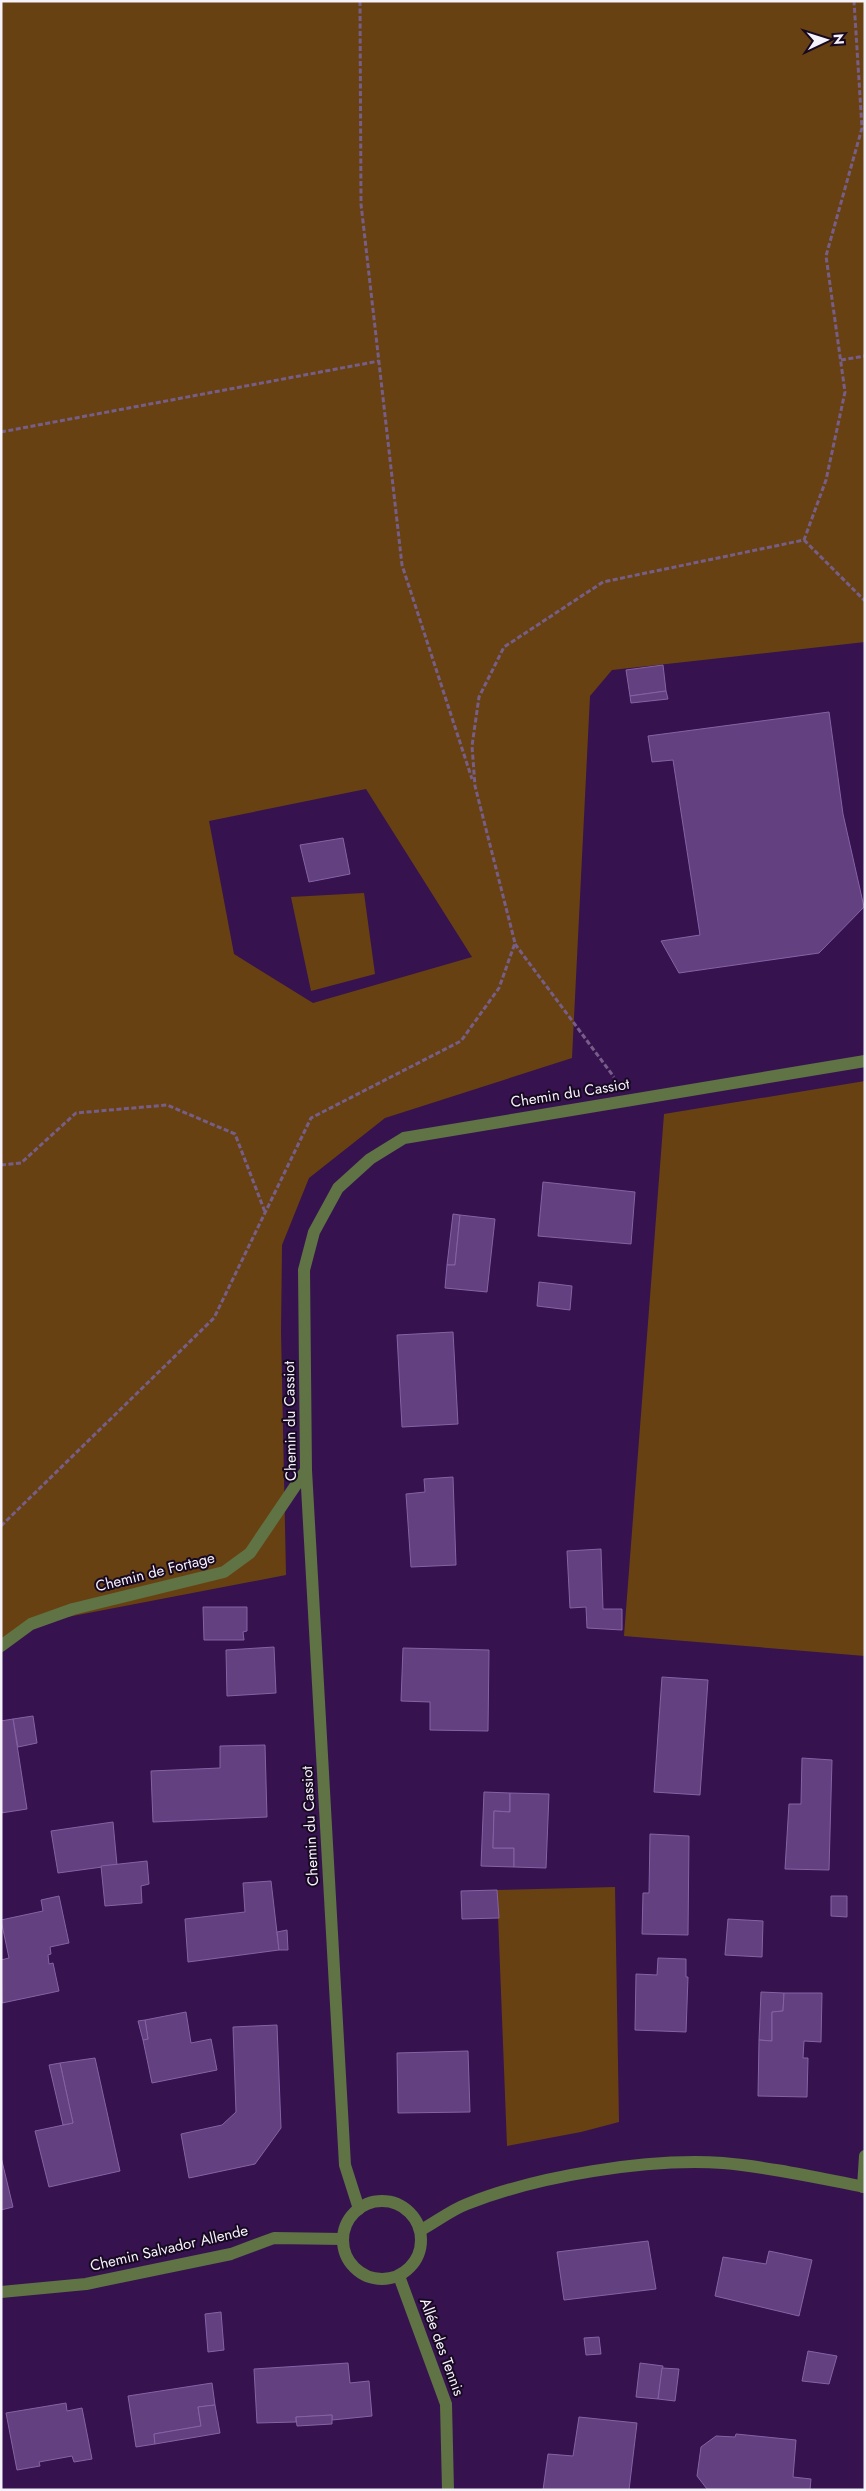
<svg xmlns="http://www.w3.org/2000/svg" width="866" height="2491" viewBox="0 0 866 2491" font-family="Jost,sans-serif">
<rect width="100%" height="100%" fill="#36134f"/>
<g fill="#684112" fill-rule="evenodd">
<path d="M1 1H865V642L612 670 590 696 572 1058 385 1118 309 1178 282 1245 281 1332 286 1575 31 1624 1 1650ZM366 789 472 957 313 1003 234 954 209 821Z"/>
<path d="M364 893 375 974 311 991 291 897Z"/>
<path d="M865 1081V1656L624 1636 664 1114Z"/>
<path d="M615 1887 619 2122 581 2132 507 2146 497 1890Z"/>
</g>
<g fill="#634180" stroke="#8562a4">
<path d="M663 665 666 691 630 696 626 670Z"/>
<path d="M666 691 668 699 631 703 630 696Z"/>
<path d="M829 712 843 814 864 907 819 953 679 973 661 941 700 935 673 760 652 762 648 736Z"/>
<path d="M343 838 350 874 309 882 300 845Z"/>
<path d="M543 1182 635 1192 631 1244 538 1236Z"/>
<path d="M453 1214 460 1215 455 1265H447Z"/>
<path d="M460 1215 495 1219 487 1292 445 1288 447 1265H455Z"/>
<path d="M539 1282 572 1286 570 1310 537 1306Z"/>
<path d="M453 1332 458 1424 402 1427 397 1335Z"/>
<path d="M453 1477 456 1565 411 1567 406 1494 425 1492 424 1479Z"/>
<path d="M601 1549 603 1609H622V1630L587 1628 586 1607 570 1608 567 1551Z"/>
<path d="M203 1607H247V1631L243 1632 244 1640H204Z"/>
<path d="M274 1647 276 1693 227 1696 226 1650Z"/>
<path d="M403 1648 489 1650 488 1731 430 1730V1702L401 1701Z"/>
<path d="M662 1677 708 1680 700 1795 654 1792Z"/>
<path d="M33 1716 37 1743 18 1747 13 1719Z"/>
<path d="M13 1719 27 1809 1 1813V1721Z"/>
<path d="M265 1745 267 1817 153 1822 151 1771 220 1768V1746Z"/>
<path d="M802 1758 832 1760 829 1870 785 1869 789 1804H801Z"/>
<path d="M484 1792 510 1793V1812L494 1811 493 1848H514V1867L481 1866Z"/>
<path d="M510 1793 549 1794 546 1868 514 1867V1848H493L494 1811 510 1812Z"/>
<path d="M113 1822 117 1865 58 1873 51 1831Z"/>
<path d="M650 1834 689 1836 688 1935 642 1934 643 1893H649Z"/>
<path d="M147 1861 149 1884 141 1886 142 1903 105 1906 101 1866Z"/>
<path d="M271 1881 279 1950 188 1962 185 1919 245 1912 243 1883Z"/>
<path d="M497 1890 499 1918 462 1919 461 1891Z"/>
<path d="M59 1896 69 1943 50 1947 51 1954 48 1955 49 1964 53 1963 59 1991 2 2003 1 1960 9 1958 1 1920 43 1911 41 1900Z"/>
<path d="M831 1896H847V1917L831 1916Z"/>
<path d="M728 1919 763 1921 762 1957 725 1955Z"/>
<path d="M287 1930 288 1950H279L277 1932Z"/>
<path d="M658 1958 686 1959V1977H688L686 2032 635 2030 636 1974 657 1975Z"/>
<path d="M761 1992 784 1993 783 2011 772 2012V2041L759 2040Z"/>
<path d="M784 1993H822L821 2042 804 2041 803 2058H808L807 2097 758 2096 759 2040 772 2041V2012L783 2011Z"/>
<path d="M186 2012 191 2043 211 2039 217 2070 152 2083 143 2040 148 2039 145 2020Z"/>
<path d="M145 2020 148 2039 143 2040 138 2021Z"/>
<path d="M277 2025 281 2128 255 2164 189 2178 181 2134 222 2125 236 2112 233 2027Z"/>
<path d="M468 2051 470 2112 398 2113 397 2053Z"/>
<path d="M95 2058 120 2171 49 2187 35 2131 73 2123 60 2063Z"/>
<path d="M60 2063 73 2123 63 2125 49 2065Z"/>
<path d="M1 2157 13 2207 1 2210Z"/>
<path d="M648 2241 656 2289 564 2300 557 2252Z"/>
<path d="M769 2251 812 2260 799 2316 715 2296 723 2257 766 2264Z"/>
<path d="M221 2312 224 2350 208 2352 205 2314Z"/>
<path d="M599 2337 601 2354 586 2355 584 2338Z"/>
<path d="M808 2351 837 2356 829 2384 802 2381Z"/>
<path d="M348 2363 350 2383 369 2381 372 2416 332 2420V2415L296 2417V2422L257 2423 254 2369Z"/>
<path d="M640 2363 663 2366 658 2399 636 2397Z"/>
<path d="M662 2368 679 2369 675 2401 658 2399Z"/>
<path d="M212 2383 215 2405 198 2407 201 2426 154 2434 155 2444 136 2447 128 2396Z"/>
<path d="M66 2403 67 2411 82 2408 92 2459 74 2462 72 2456 39 2462 40 2466 17 2470 6 2413Z"/>
<path d="M215 2405 220 2433 155 2444 154 2434 201 2426 198 2407Z"/>
<path d="M332 2415V2424L297 2426 296 2417Z"/>
<path d="M579 2417 637 2423 629 2490H543L548 2454 573 2456Z"/>
<path d="M736 2434 796 2440 793 2477 811 2479 810 2490 707 2489 697 2476 701 2447 716 2436 735 2437Z"/>
</g>
<g fill="none" stroke-linecap="round" stroke-linejoin="round">
<g stroke="#765e88" stroke-width="3" stroke-dasharray="5 2.5" stroke-linecap="butt">
<path d="M360 1 361 204 402 565 472 779"/>
<path d="M841 360 865 356"/>
<path d="M1 432 379 361"/>
<path d="M804 540 865 601"/>
<path d="M515 944 614 1077"/>
<path d="M1 1165 21 1163 76 1113 167 1105 235 1134 265 1212"/>
<path d="M1 1526 214 1318 311 1118 461 1041 499 988 515 943 475 786 472 746 479 697 504 647 603 582 804 540 826 480 845 392 826 256 862 128 854 1"/>
</g>
<g stroke="#5f7344" stroke-width="12">
<path d="M1 1646 31 1624 73 1609 224 1572 250 1553 306 1470"/>
<path d="M863 2187 865 2156"/>
<circle cx="382" cy="2240" r="39"/>
<path d="M359 2209 345 2165 306 1470 304 1270 314 1232 338 1188 370 1159 404 1138 865 1061"/>
<path d="M421 2230C436 2222 451 2210 467 2204 537 2176 647 2158 723 2163 770 2167 818 2178 865 2187"/>
<path d="M399 2276 446 2404 448 2490"/>
<path d="M1 2292 86 2284 231 2254 274 2238 343 2239"/>
</g>
</g>
<g text-anchor="middle" dominant-baseline="central" stroke-width="4" stroke-linejoin="round" paint-order="stroke">
<g font-size="15" fill="#f6f2fa" stroke="#170922">
<text transform="translate(570 1093) rotate(-9)">Chemin du Cassiot</text>
<text transform="translate(290 1421) rotate(-91)">Chemin du Cassiot</text>
<text transform="translate(155 1572) rotate(-14)">Chemin de Fortage</text>
<text transform="translate(310 1826) rotate(-93)">Chemin du Cassiot</text>
<text transform="translate(169 2248) rotate(-13)">Chemin Salvador Allende</text>
<text transform="translate(442 2347) rotate(70)">Allée des Tennis</text>
</g>
</g>
<rect width="866" height="2491" fill="none" stroke="#f6f2fa" stroke-width="5"/>
<g transform="translate(826 40) rotate(86)" stroke="#170922" stroke-width="4" paint-order="stroke">
<path d="M0-4L9 19L0 12L-9 19Z" fill="#f6f2fa"/>
<text y="-8" font-size="14" font-weight="bold" text-anchor="middle" fill="#f6f2fa">N</text>
</g>
</svg>
